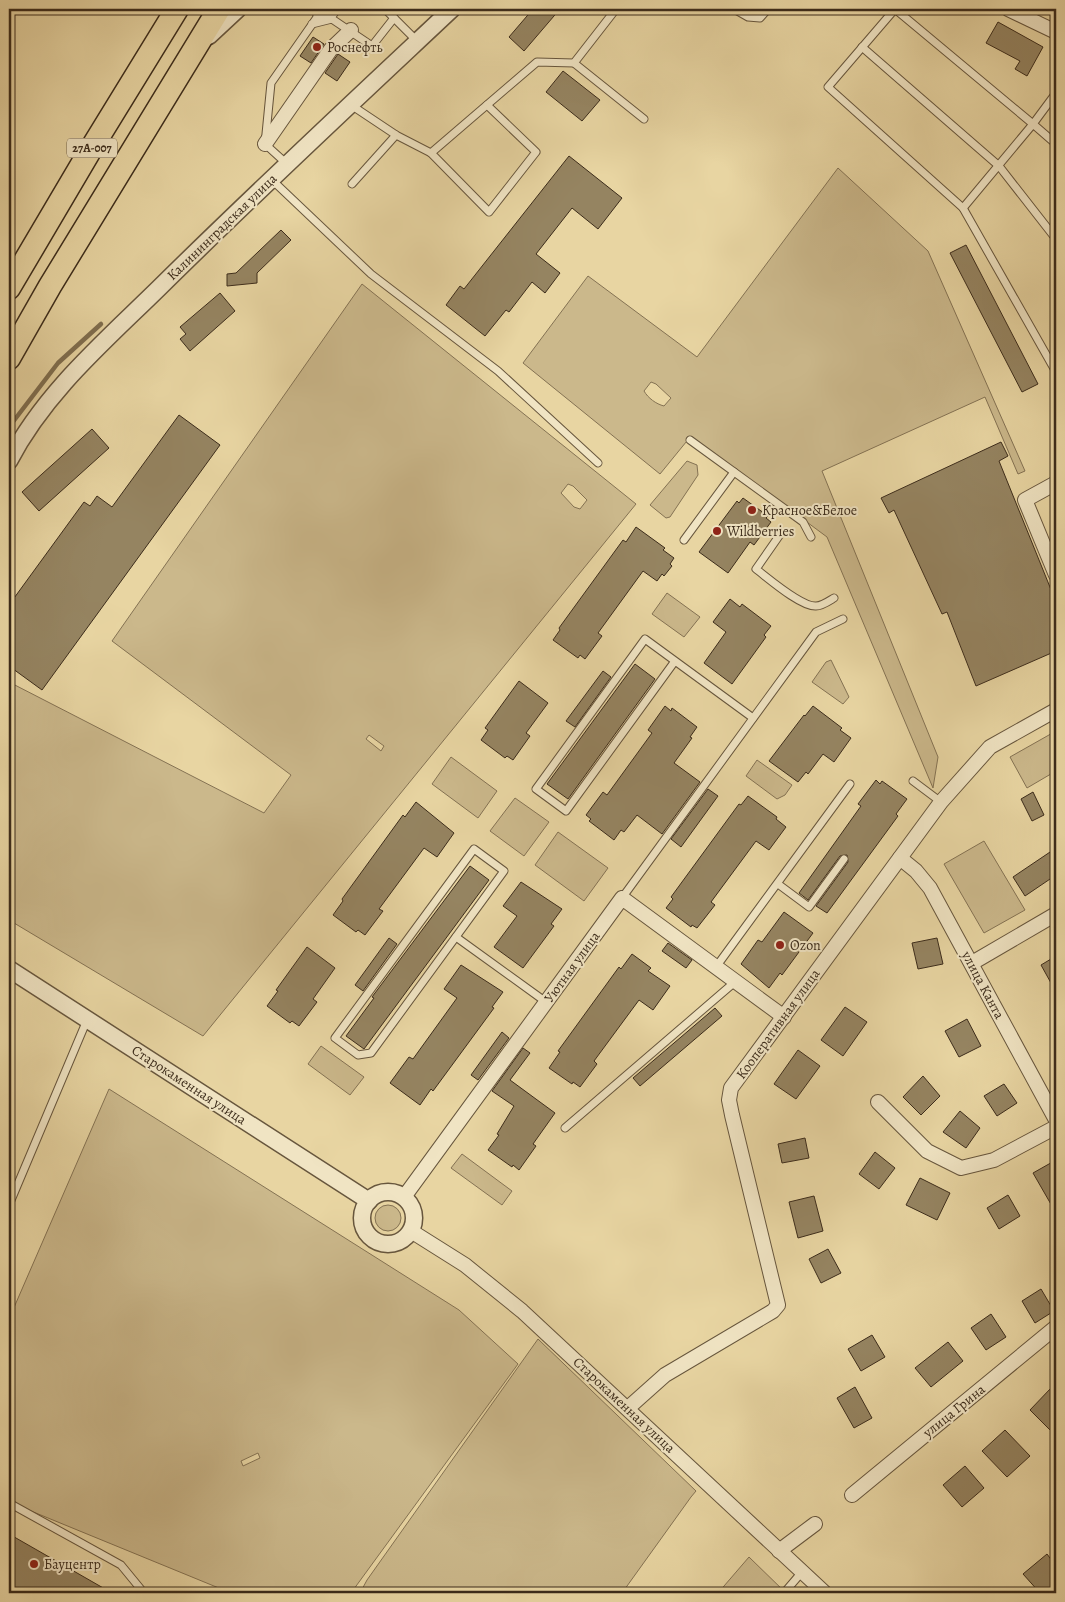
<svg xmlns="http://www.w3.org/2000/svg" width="1065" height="1602" viewBox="0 0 1065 1602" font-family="Alegreya,serif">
<rect width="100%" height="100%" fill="#e8d5a2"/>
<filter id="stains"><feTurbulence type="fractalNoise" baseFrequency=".004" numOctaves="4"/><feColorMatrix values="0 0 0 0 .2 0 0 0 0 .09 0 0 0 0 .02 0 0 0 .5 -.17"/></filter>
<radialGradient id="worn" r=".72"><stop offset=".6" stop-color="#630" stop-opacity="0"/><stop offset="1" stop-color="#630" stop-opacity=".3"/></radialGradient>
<g fill="#cbb88b" stroke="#847253" fill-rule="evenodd">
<path d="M838 168 928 251 1025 471 1018 474 985 397 822 471 938 757 933 788 827 537 691 436 660 474 523 363 588 276 697 357ZM651 382 656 384 671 398 664 406C656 404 648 398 644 391Z"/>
<path d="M362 284 636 504 203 1036 9 920V682L264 813 291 775 112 641ZM568 484 573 486 587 500 580 509 574 507 561 493ZM369 735 384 746 381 751 366 739Z"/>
<path d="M687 461 697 465 698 475 670 517 666 518 650 505Z"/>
<path d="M667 593 700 617 684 637 652 614Z"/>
<path d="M831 660 849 697 843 704 812 682 826 662Z"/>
<path d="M1056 731V771L1027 788 1010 757Z"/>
<path d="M451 757 497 791 478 818 432 784Z"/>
<path d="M757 760 792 785 785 795 777 799 746 776Z"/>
<path d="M515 798 549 822 524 856 490 831Z"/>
<path d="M558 832 608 868 584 901 535 865Z"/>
<path d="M984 841 1025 910 984 933 944 864Z"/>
<path d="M321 1046 364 1077 350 1095 308 1064Z"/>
<path d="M109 1089 459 1310 518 1364 351 1593H231L9 1502V1319ZM258 1453 260 1458 243 1466 241 1461Z"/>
<path d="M462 1154 512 1191 502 1205 451 1168Z"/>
<circle cx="388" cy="1218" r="13"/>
<path d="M538 1339 696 1491 691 1497 622 1593H360L367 1580Z"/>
<path d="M749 1557 786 1593H718Z"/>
</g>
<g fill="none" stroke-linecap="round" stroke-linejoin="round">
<path stroke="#806f50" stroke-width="4.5" d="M9 427 58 363 101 324"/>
</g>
<g fill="#958461" stroke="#3c2c1b">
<path d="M533 9H560L524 51 509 37Z"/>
<path d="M998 22 1043 47 1027 76 1015 69 1020 61 986 43Z"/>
<path d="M313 37 324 44 311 63 300 56Z"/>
<path d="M338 54 350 62 337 81 325 73Z"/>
<path d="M563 71 600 100 582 121 546 92Z"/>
<path d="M569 156 622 198 598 229 572 208 536 254 560 273 545 293 532 282 509 312 506 310 485 336 446 305 460 286 464 289Z"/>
<path d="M281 230 291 240 257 273V283L227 286V274L236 273Z"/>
<path d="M966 245 1038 384 1022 392 950 253Z"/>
<path d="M220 293 235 311 190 351 180 339 186 334 180 327Z"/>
<path d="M179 415 220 445 42 690 9 666V605L84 502 90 506 97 496 112 507Z"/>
<path d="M92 429 109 448 39 511 22 492Z"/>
<path d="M1001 442 1008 456 999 461 1056 602V651L976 686 947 612 942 614 894 510 889 513 881 498Z"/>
<path d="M743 498 768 516 766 518 771 522 754 545 750 542 728 573 699 552 737 501 739 503Z"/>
<path d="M636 527 665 548 663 550 674 558 670 564 672 566 664 576 662 574 657 581 643 571 598 633 602 636 585 659 580 655 578 658 553 640 560 630 559 628 623 540 626 542Z"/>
<path d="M730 599 740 607 742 604 771 626 764 635 766 637 732 684 704 663 726 632 713 622Z"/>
<path d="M635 664 655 679 568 799 547 784Z"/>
<path d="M603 671 611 677 575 727 566 721Z"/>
<path d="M519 681 548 703 526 733 530 736 513 760 507 756 505 758 481 740 488 730 485 728Z"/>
<path d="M665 706 671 711 672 708 697 727 690 737 692 738 674 763 700 782 662 834 637 815 624 832 621 830 614 840 589 821 591 819 586 815 603 792 607 795 652 733 648 730Z"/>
<path d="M813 706 842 728 840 730 851 738 834 762 823 754 808 774 806 772 798 782 769 761 804 715 805 716Z"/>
<path d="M876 780 880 784 882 781 907 799 896 814 898 816 827 913 816 906 848 862 847 855 840 856 808 900 799 893 861 806 858 804Z"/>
<path d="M708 789 718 796 681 847 671 839Z"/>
<path d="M1033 792 1044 815 1032 821 1021 799Z"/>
<path d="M748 796 777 817 776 819 786 827 769 850 756 841 711 902 715 905 697 928 692 925 691 927 666 908 673 899 671 897 739 804 741 805Z"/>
<path d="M416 802 454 833 437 857 424 848 379 909 383 911 365 935 358 930 356 932 333 915 343 901 342 899 403 815 405 817Z"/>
<path d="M1056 848V875L1025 896 1013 877Z"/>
<path d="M470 866 489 880 364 1049 346 1036 374 998 372 997Z"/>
<path d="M521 882 562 909 551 924 554 926 523 968 494 947 517 916 503 906Z"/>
<path d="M784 912 813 933 782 975 780 973 769 988 741 964 758 940 762 942Z"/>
<path d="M389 938 397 944 363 991 355 985Z"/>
<path d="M937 938 943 964 918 969 912 943Z"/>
<path d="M668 943 692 960 686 968 662 951Z"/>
<path d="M307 947 335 968 313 999 317 1002 299 1026 292 1021 290 1023 267 1006 278 991 276 990Z"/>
<path d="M632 954 651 968 648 971 670 986 653 1010 639 1000 594 1061 597 1064 580 1087 573 1082 572 1084 549 1068 560 1052 558 1051 619 967 621 969Z"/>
<path d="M1051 959 1052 961 1056 959V992L1041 965Z"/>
<path d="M461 965 503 992 492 1007 494 1008 433 1091 431 1089 420 1105 390 1083 409 1057 413 1059 457 998 444 989Z"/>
<path d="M845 1007 867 1022 843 1056 821 1040Z"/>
<path d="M715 1008 722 1016 640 1086 633 1078Z"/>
<path d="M967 1019 981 1046 959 1057 945 1031Z"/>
<path d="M502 1032 509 1038 478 1080 471 1075Z"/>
<path d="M523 1048 530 1053 510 1080 555 1113 533 1144 536 1146 519 1170 513 1165 512 1167 488 1150 499 1135 497 1134 514 1106 492 1091Z"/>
<path d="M798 1050 820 1066 796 1099 774 1084Z"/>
<path d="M923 1076 940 1096 921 1115 903 1097Z"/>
<path d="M1004 1084 1017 1103 997 1116 984 1096Z"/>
<path d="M960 1111 980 1128 966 1148 943 1132Z"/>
<path d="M805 1138 809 1158 782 1163 778 1144Z"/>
<path d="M875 1152 895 1168 879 1189 859 1174Z"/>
<path d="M1056 1160V1213L1033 1173Z"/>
<path d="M920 1178 950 1193 937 1220 906 1205Z"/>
<path d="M1008 1195 1020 1216 999 1229 987 1208Z"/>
<path d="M814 1196 823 1231 798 1238 789 1202Z"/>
<path d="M828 1249 841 1273 821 1283 809 1259Z"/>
<path d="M1041 1289 1054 1311 1035 1323 1022 1301Z"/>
<path d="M991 1314 1006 1337 986 1350 971 1328Z"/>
<path d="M872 1335 885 1357 861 1371 848 1349Z"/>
<path d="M948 1342 963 1361 931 1387 915 1368Z"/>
<path d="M855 1387 872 1418 854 1428 837 1398Z"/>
<path d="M1051 1388 1056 1394V1436L1030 1410Z"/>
<path d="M1005 1430 1030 1456 1007 1477 982 1451Z"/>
<path d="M965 1466 984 1488 962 1507 943 1485Z"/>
<path d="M9 1534 112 1593H9Z"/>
<path d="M1047 1554 1056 1566V1593H1040L1023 1574Z"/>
</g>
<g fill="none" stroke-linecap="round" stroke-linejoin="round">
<g stroke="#67563d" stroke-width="9">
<g id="service">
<path d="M385 9 417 41"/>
<path d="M734 9 748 17 760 18 768 9"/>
<path d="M312 24 332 19 372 46 394 18"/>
<path d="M862 47 999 166 1056 239"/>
<path d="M574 63 644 119"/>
<path d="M1056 93 1033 124 895 9 828 87 963 208 1056 372"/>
<path d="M351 105 396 135 431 153 537 62 574 63 616 9"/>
<path d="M431 153 489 212 536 152 487 105"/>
<path d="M287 164 265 144 271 83 320 13"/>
<path d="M272 180 371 274 498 371 598 463"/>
<path d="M352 184 396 135"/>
<path d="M963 208 1033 124 1056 144"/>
<path d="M690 440 803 522 811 537"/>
<path d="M779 536 756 569C768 578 801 607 816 606 822 606 829 601 834 598"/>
<path d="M684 540 734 472"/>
<path d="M675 661 566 811 536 789 645 639 753 718"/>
<path d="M913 781 941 802"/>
<path d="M474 849 504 871 371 1053 358 1055 335 1038Z"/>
<path d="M778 884 809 907 844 859"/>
<path d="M622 898 816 632 843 619"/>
<path d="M456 937 546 1002"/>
<path d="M716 967 850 784"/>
<path d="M565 1128 736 981"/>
<path d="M9 1205 87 1020"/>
<path d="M9 1503 121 1565 144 1593"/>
<path d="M784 1593 802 1572"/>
</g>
</g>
<g stroke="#67563d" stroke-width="16">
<g id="minor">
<path d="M1008 9 1056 32"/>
<path d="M320 13H330L333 9"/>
<path d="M265 144 331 49 351 30"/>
<path d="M1056 483 1025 500 1056 575"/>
<path d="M900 858 916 871 930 888 1056 1120"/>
<path d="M972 963 1056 914"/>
<path d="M878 1102 927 1151 961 1168 994 1160 1056 1127"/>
<path d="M404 1197 622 898 784 1017"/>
<path d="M411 1231 465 1265 522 1311 825 1593"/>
<path d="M628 1408 665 1375 773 1311 778 1305 732 1115 729 1100 731 1088 941 802 990 747 1056 710"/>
<path d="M852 1495 1056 1327"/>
<path d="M779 1551 815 1524"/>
</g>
</g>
<g stroke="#67563d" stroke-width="19">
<g id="tertiary">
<path d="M209 36 238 9"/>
<path d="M9 461C45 392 104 342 159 288 255 193 354 101 452 9"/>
<path d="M9 969 369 1201"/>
<circle cx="388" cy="1218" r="26"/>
</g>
</g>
<g stroke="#3c2c1b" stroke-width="25">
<g id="trunk">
<path d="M9 288 91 149 177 9"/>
<path d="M9 358 50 286 219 9"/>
</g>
</g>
<use href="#service" stroke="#f0e4c3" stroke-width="7"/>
<use href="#minor" stroke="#f0e4c3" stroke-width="14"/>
<use href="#tertiary" stroke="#f0e4c3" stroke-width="16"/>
<use href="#trunk" stroke="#e8d5a2" stroke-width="22"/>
</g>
<g fill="#8f2418" stroke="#f0e4c3" stroke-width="2">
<circle cx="317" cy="47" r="5"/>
<circle cx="752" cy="510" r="5"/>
<circle cx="717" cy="531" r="5"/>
<circle cx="780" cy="945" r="5"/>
<circle cx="34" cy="1564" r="5"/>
</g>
<g text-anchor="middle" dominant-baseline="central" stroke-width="4" stroke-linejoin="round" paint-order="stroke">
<rect fill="#f0e4c3" stroke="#72634d" stroke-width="1" x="67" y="138.5" width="50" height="19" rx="4"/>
<g font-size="12" font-weight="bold" fill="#3c2c1b">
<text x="92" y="148">27А-007</text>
</g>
<g font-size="14" fill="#3c2c1b" stroke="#f0e4c3" text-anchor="start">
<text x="327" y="47">Роснефть</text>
<text x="762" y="510">Красное&amp;Белое</text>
<text x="727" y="531">Wildberries</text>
<text x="790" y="945">Ozon</text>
<text x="44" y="1564">Бауцентр</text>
</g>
<g font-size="14" fill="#3c2c1b" stroke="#f0e4c3">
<text transform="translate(222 227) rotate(-44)">Калининградская улица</text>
<text transform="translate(572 967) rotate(-54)">Уютная улица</text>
<text transform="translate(983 985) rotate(62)">улица Канта</text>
<text transform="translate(778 1024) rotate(-54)">Кооперативная улица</text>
<text transform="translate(189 1085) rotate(33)">Старокаменная улица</text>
<text transform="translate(624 1405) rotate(43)">Старокаменная улица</text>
<text transform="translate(954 1411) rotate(-39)">улица Грина</text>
</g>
</g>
<rect width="1065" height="1602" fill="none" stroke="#e8d5a2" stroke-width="30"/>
<rect x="10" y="10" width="1045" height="1582" fill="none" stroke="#3c2c1b" stroke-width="2.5"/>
<rect x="15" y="15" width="1035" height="1572" fill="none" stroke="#3c2c1b"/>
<rect width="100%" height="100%" filter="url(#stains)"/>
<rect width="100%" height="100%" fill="url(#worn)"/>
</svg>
